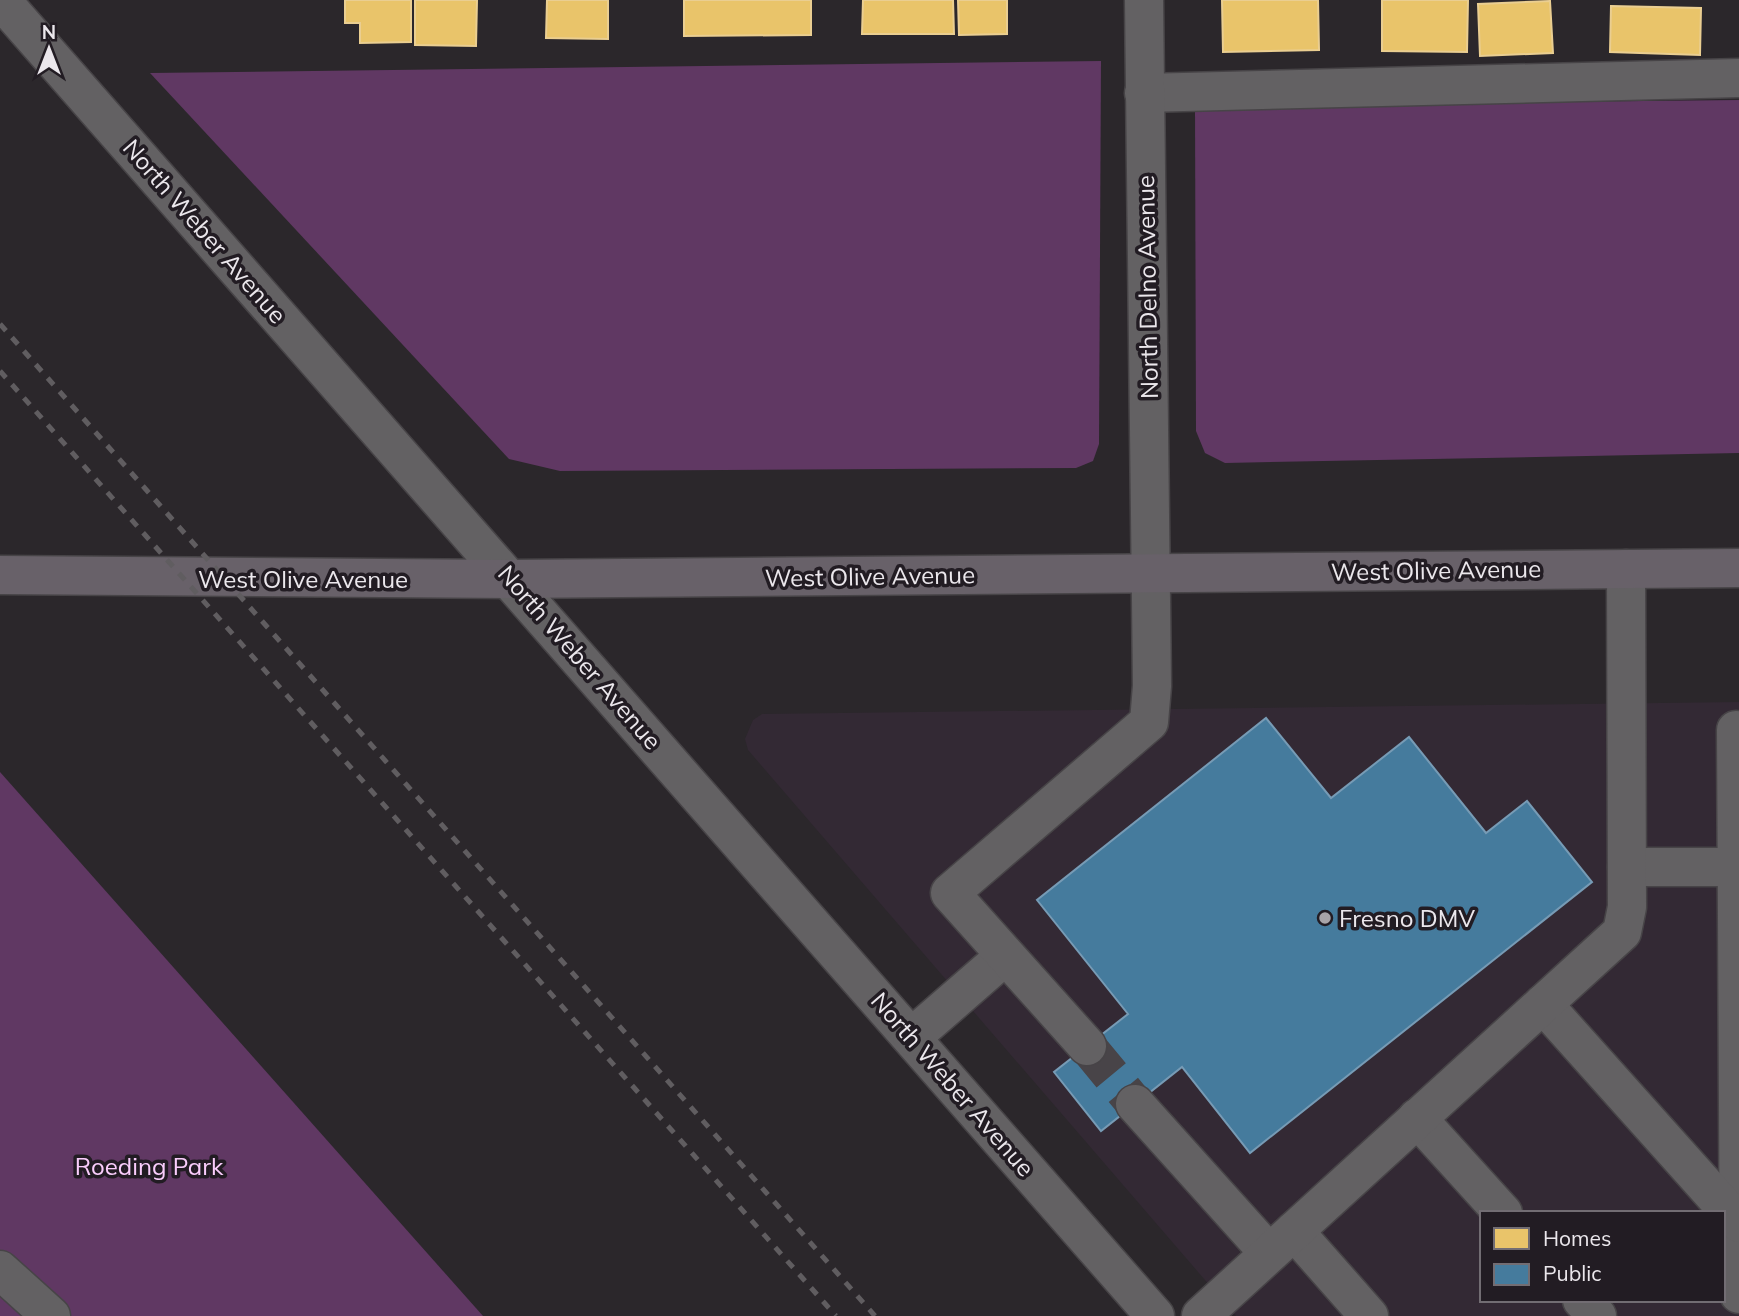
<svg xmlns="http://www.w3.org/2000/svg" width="1739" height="1316" viewBox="0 0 1739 1316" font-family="Mulish,sans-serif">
<rect width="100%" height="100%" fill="#2b272b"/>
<path fill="#332934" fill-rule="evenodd" d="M1739 702V1316H1236L748 750 745 739 753 720 762 714ZM1482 1213H1723V1300H1482Z"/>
<g fill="#603863">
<path d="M1101 61 1099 444 1093 461 1076 468 560 471 509 459 150 73Z"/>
<path d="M1739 100V453L1225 463 1205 453 1196 431 1195 106Z"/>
<path d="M0 772 483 1316H0Z"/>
</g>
<g fill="#e9c46a" stroke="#eace91" stroke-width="2">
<path d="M345 0H411V42L360 43V23H345Z"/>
<path d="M415 0H477L476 46 415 45Z"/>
<path d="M547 0H608V39L546 38Z"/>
<path d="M684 0H811V35L684 36Z"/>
<path d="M863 0H953L954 34H862Z"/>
<path d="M958 0H1007V34L959 35Z"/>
<path d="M1222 0H1318L1319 50 1223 52Z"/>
<path d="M1382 0H1468L1467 52 1382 51Z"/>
<path d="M1550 1 1553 53 1480 56 1478 4Z"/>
<path d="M1611 6 1701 8 1700 55 1610 52Z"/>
</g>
<path fill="#457b9d" stroke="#779bb5" stroke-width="2" d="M1266 718 1331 798 1409 737 1486 833 1527 801 1592 882 1250 1153 1182 1067 1101 1131 1054 1072 1128 1014 1037 900Z"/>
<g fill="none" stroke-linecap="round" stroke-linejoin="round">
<path stroke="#484448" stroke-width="38" stroke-dasharray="38 19" stroke-linecap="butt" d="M1087 1046 1135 1104"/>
<g stroke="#474447" stroke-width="41">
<g id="minor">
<path d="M1 0 1155 1316"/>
<path d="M1144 93 1739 78"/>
<path d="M1736 730 1739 1294"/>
<path d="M1627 867H1737"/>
<path d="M1543 1004 1739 1223"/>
<path d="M912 1037 1005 956"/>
<path d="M1087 1046 950 893 1149 722 1152 686 1144 0"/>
<path d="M1135 1104 1269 1253"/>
<path d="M1417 1118 1503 1213"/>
<path d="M1294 1231 1369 1316"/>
<path d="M0 1270 51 1316"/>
<path d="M1582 1300 1597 1316"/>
<path d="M1201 1316 1622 932 1627 907 1626 569"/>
</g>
</g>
<g stroke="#474447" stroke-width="41">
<path id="major" d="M0 575 512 579 1739 568"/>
</g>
<use href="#minor" stroke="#636163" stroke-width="38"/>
<use href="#major" stroke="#686169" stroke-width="38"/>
<g stroke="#605d60" stroke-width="5" stroke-dasharray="9 9" stroke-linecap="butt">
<path d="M0 324 875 1316"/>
<path d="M0 371 836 1316"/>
</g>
</g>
<circle fill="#a8a4a8" stroke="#221c23" stroke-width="2.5" cx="1325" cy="918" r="7"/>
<g text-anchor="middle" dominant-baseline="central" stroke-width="7" stroke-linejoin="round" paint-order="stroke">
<g font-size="24" fill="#ebe7ec" stroke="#221c23">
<text transform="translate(205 231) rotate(49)">North Weber Avenue</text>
<text transform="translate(1147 287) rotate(-91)">North Delno Avenue</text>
<text transform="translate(1436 570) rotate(-1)">West Olive Avenue</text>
<text transform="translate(870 576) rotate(-1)">West Olive Avenue</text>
<text x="303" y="579">West Olive Avenue</text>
<text transform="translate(580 657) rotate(49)">North Weber Avenue</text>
<text transform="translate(953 1084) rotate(49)">North Weber Avenue</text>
</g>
<g font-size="24" fill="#ebe7ec" stroke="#221c23" text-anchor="start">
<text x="1339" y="918">Fresno DMV</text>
</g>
<g font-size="24" fill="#facdfc" stroke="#221c23">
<text x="149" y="1166">Roeding Park</text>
</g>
</g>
<rect x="1480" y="1211" width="245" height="91" fill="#221c23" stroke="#726d73" stroke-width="2"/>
<rect x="1494" y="1228" width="35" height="21" fill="#e9c46a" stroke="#726d73" stroke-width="2"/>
<text x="1543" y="1246" font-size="21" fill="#ebe7ec">Homes</text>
<rect x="1494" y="1264" width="35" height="21" fill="#457b9d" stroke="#726d73" stroke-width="2"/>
<text x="1543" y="1281" font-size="21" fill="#ebe7ec">Public</text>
<g transform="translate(49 49)" stroke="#221c23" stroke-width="5" paint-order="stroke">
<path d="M0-5L12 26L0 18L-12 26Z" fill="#ebe7ec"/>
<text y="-10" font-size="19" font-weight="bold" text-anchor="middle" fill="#ebe7ec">N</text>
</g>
</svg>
